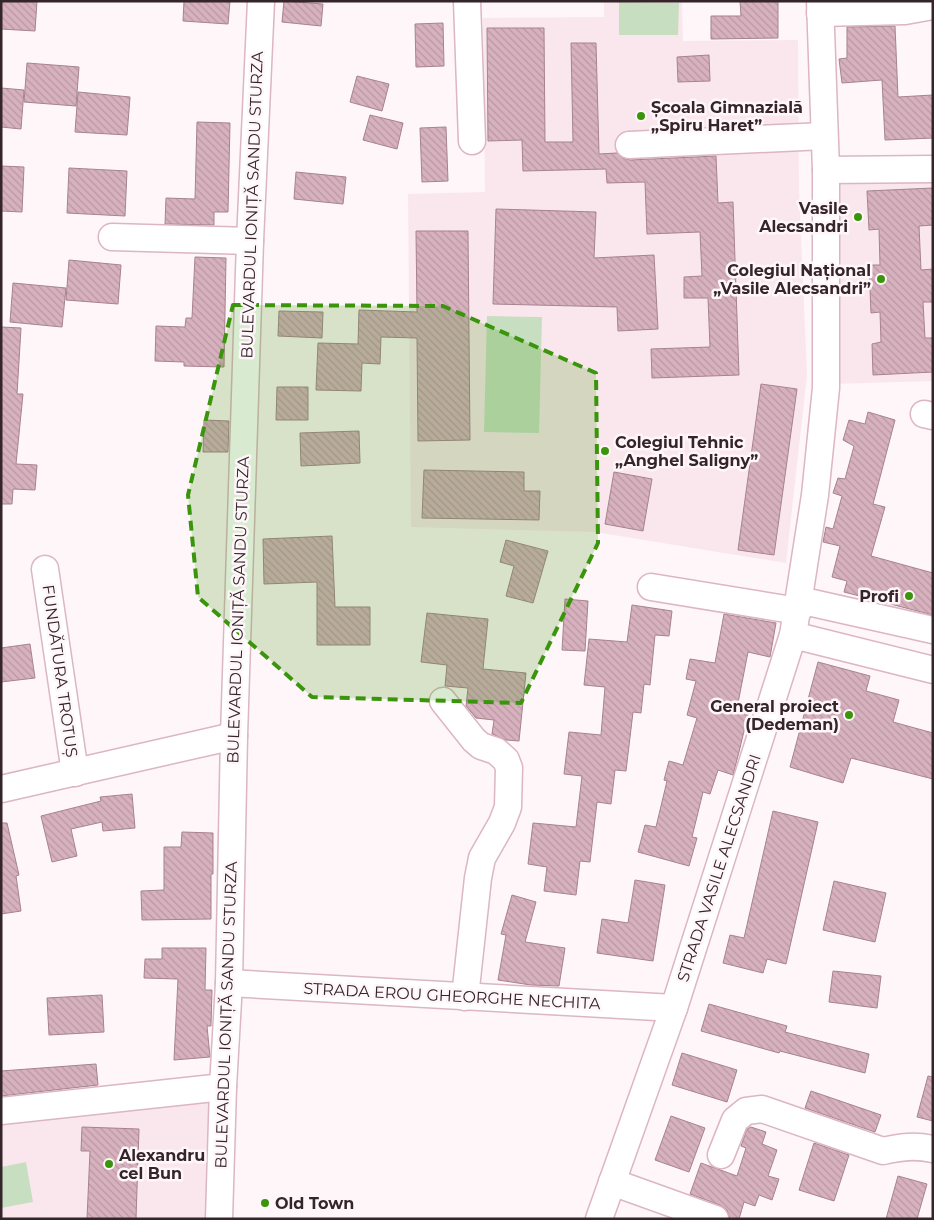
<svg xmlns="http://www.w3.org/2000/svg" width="934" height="1220" viewBox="0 0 934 1220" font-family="Montserrat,sans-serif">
<defs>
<pattern id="building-back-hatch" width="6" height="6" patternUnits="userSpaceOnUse" patternTransform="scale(1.25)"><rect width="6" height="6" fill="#d7b1be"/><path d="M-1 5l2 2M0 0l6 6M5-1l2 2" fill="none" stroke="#b998a3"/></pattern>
</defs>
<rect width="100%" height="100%" fill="#fef6f8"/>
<g fill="#fae7ed">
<path d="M604 1H682L683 41 798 40 799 189 807 375 786 563 595 532 411 527 408 194 485 192 483 18 604 17Z"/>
<path d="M933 174V381L831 384 830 177Z"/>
<path d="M224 1077 210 1219H1V1113Z"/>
</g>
<g fill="#c7dfc0">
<path d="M619 2 679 3 678 35H619Z"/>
<path d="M487 316 542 317 539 433 484 432Z"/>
<path d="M26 1162 33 1202 1 1208V1167Z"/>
</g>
<g fill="url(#building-back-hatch)" stroke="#a6838f">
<path d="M1 1H37L35 31 1 29Z"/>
<path d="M184 1H230L228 24 183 21Z"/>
<path d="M284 1 323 4 321 26 282 22Z"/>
<path d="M740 1H778V38L711 39V16H741Z"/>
<path d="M443 23 444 66 416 67 415 24Z"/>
<path d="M895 26 898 97 933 95V138L885 140 882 80 842 83 839 59 847 58V27Z"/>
<path d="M487 28H544L545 142H573L571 43H596L599 154 617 153 623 158 630 160 716 156 718 203 733 202 739 375 652 378 651 349 710 347 708 298H684V277L702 276 700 232 647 234 645 182 607 183 606 169 523 171 522 140 488 141Z"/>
<path d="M709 55 710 81 678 82 677 57Z"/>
<path d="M27 63 79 67 76 106 24 102Z"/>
<path d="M357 76 389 84 382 111 350 102Z"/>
<path d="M1 88 24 90 21 129 1 127Z"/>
<path d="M78 92 130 97 127 135 75 132Z"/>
<path d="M370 115 403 123 397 149 363 140Z"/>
<path d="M197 122 230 123 228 212H214V225L165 224 166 198 195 199Z"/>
<path d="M446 127 448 181 422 182 420 128Z"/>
<path d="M1 166 24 167 22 212 1 211Z"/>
<path d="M69 168 127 171 125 216 67 213Z"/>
<path d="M296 172 346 177 343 204 294 199Z"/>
<path d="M933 188V225L919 226 921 270 933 269V302H923L925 338H933V372L873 375 872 344 881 342 880 312 871 313 869 265H880L879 229 869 230 867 191Z"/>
<path d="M496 209 596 212 594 258 654 255 658 329 618 331 617 307 493 304Z"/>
<path d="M416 231H468L470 440 418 441 417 338 381 337 380 364 362 363 361 391 316 390 318 343 358 344 359 310 417 312Z"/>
<path d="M195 257 226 258 224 367 184 366V362L155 361 156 326 185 327 186 318H192Z"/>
<path d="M69 260 121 265 118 304 66 300Z"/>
<path d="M13 283 66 288 62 327 10 322Z"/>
<path d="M279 311 323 312 322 338 278 336Z"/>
<path d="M1 327 21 328 17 394H23L16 464 37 465 35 490 13 489 12 504H1Z"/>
<path d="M761 384 797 389 774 555 738 550Z"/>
<path d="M277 387H308V420H276Z"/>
<path d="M868 412 895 420 873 504 885 507 871 556 933 573V615L844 592 847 581 832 577 840 546 823 542 826 527 833 529 842 496 833 493 838 478 845 479 854 446 843 440 849 420 865 424Z"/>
<path d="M204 420 229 421 228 452H203Z"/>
<path d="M359 431 360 463 301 466 300 433Z"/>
<path d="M424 470 524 472V491H540L539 520 422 518Z"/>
<path d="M614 472 652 479 643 531 605 524Z"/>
<path d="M332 536 335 607H370V645H317V582L264 584 263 539Z"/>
<path d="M506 540 548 551 533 603 506 596 514 566 500 562Z"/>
<path d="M565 599 588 601 585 651 562 650Z"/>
<path d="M632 605 672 611 669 636 655 635 650 685 644 684 641 713 633 712 626 771 615 770 611 804 597 802 590 862 580 861 576 895 544 891 547 867 528 864 533 823 576 827 582 776 564 774 569 732 601 735 605 687 584 685 589 639 627 642Z"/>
<path d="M427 613 488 619 483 669 526 673 519 741 506 740 492 734 494 720 476 718 466 706 468 688 445 686 447 665 421 662Z"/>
<path d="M724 614 776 623 770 657 748 652 738 703 750 706 739 752 733 775 718 770 710 794 703 792 692 837 697 838 689 866 638 852 645 825 656 827 667 781 664 780 669 761 683 765 697 718 687 715 696 681 686 679 690 659 715 663Z"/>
<path d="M30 644 35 678 1 682V648Z"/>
<path d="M818 662 870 676 866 691 899 700 893 722 933 733V779L851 758 843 783 790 767Z"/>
<path d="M132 794 135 828 103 831 102 822 71 829 77 856 52 862 41 816 101 801 100 797Z"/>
<path d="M773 811 818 822 786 964 767 959 763 973 723 963 730 935 744 938Z"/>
<path d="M1 823H7L19 875 16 876 21 911 1 914Z"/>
<path d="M182 832 213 833V874H211V919L142 920 141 891 164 890V847H181Z"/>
<path d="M635 880 665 885 653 961 597 953 602 919 628 923Z"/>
<path d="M834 881 886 893 875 942 823 930Z"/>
<path d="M512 895 536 902 525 942 565 948 559 986 531 985 498 980 506 935 501 934Z"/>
<path d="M162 948H206L205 990H212L211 1026H207L210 1057 174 1060 178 979 144 978 145 959H162Z"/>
<path d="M833 971 881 976 877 1008 829 1002Z"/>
<path d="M102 995 104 1032 49 1035 47 998Z"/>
<path d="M709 1004 787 1026 785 1032 869 1054 865 1073 780 1051 779 1053 701 1031Z"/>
<path d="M682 1053 737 1070 727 1102 672 1085Z"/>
<path d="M96 1064 98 1085 1 1096V1071Z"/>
<path d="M928 1076 933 1077V1121L917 1117Z"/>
<path d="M811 1091 881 1115 875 1132 805 1108Z"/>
<path d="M671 1116 705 1128 689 1172 655 1160Z"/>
<path d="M82 1127 139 1129 136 1219H87L90 1151H81Z"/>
<path d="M751 1127 766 1132 762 1144 777 1150 768 1176 779 1179 772 1200 759 1195 755 1206 744 1202 739 1219H730L727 1210 720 1205 690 1194 701 1163 737 1176 746 1148 741 1146 747 1129Z"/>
<path d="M814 1143 849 1155 834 1201 799 1190Z"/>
<path d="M898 1176 927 1184 917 1219H886Z"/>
</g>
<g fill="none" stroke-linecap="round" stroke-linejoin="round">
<g stroke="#dcb6c2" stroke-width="29">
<g id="minor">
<path d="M467 1 472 141"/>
<path d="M820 13 905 11 933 6"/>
<path d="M629 145 824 136"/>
<path d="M826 170 933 169"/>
<path d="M112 237 250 241"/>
<path d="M924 414 933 416"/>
<path d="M45 569 75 773"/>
<path d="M651 587 798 611"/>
<path d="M799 600 933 630"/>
<path d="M793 635 933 670"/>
<path d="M443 701 474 740 481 746 496 751 506 760 509 768 508 807 502 823 482 858 478 878 465 997"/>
<path d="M1 789 234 736"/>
<path d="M229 983 674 1008"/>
<path d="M1 1111 223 1087"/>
<path d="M721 1155 735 1120 746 1111 762 1109 883 1151C900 1147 915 1145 933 1149"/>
<path d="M612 1182 715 1219"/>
<path d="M219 1219 223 1087 229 983 234 736 250 241 261 1"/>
<path d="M599 1219 674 1008 793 635 815 495 826 388V170L820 1"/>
</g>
</g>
<use href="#minor" stroke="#fff" stroke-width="26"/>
</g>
<path fill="#3a950d" fill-opacity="0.2" stroke="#3a950d" stroke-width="4" stroke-dasharray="10 6" stroke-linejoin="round" d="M233 305 443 306 596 373 598 543 521 703 312 697 198 597 188 495Z"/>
<g fill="#3a950d" stroke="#fef6f8" stroke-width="2">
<circle cx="641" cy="116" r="5"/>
<circle cx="858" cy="217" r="5"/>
<circle cx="881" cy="279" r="5"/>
<circle cx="605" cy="451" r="5"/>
<circle cx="909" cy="596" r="5"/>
<circle cx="849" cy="715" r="5"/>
<circle cx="109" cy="1164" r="5"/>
<circle cx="265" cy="1203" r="5"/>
</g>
<g text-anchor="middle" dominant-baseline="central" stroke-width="5" stroke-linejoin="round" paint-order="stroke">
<g font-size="16" font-weight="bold" fill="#34252a" stroke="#fef6f8" text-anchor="start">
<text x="651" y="107">Școala Gimnazială<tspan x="651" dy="18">„Spiru Haret”</tspan></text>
<text x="848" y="208" text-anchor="end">Vasile<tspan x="848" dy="18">Alecsandri</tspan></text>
<text x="871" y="270" text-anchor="end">Colegiul Național<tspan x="871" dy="18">„Vasile Alecsandri”</tspan></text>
<text x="615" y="442">Colegiul Tehnic<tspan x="615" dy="18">„Anghel Saligny”</tspan></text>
<text x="899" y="596" text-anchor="end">Profi</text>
<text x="839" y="706" text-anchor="end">General proiect<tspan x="839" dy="18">(Dedeman)</tspan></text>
<text x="119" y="1155">Alexandru<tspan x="119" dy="18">cel Bun</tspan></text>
<text x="275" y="1203">Old Town</text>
</g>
<g font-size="16" fill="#34252a" stroke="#fef6f8">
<text transform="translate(252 205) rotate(-88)">BULEVARDUL IONIȚĂ SANDU STURZA</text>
<text transform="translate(238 610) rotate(-88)">BULEVARDUL IONIȚĂ SANDU STURZA</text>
<text transform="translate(60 671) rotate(82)">FUNDĂTURA TROTUȘ</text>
<text transform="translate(719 868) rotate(-72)">STRADA VASILE ALECSANDRI</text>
<text transform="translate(452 996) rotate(3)">STRADA EROU GHEORGHE NECHITA</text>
<text transform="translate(226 1015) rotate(-88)">BULEVARDUL IONIȚĂ SANDU STURZA</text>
</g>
</g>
<rect width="934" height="1220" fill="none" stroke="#34252a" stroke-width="5"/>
</svg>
